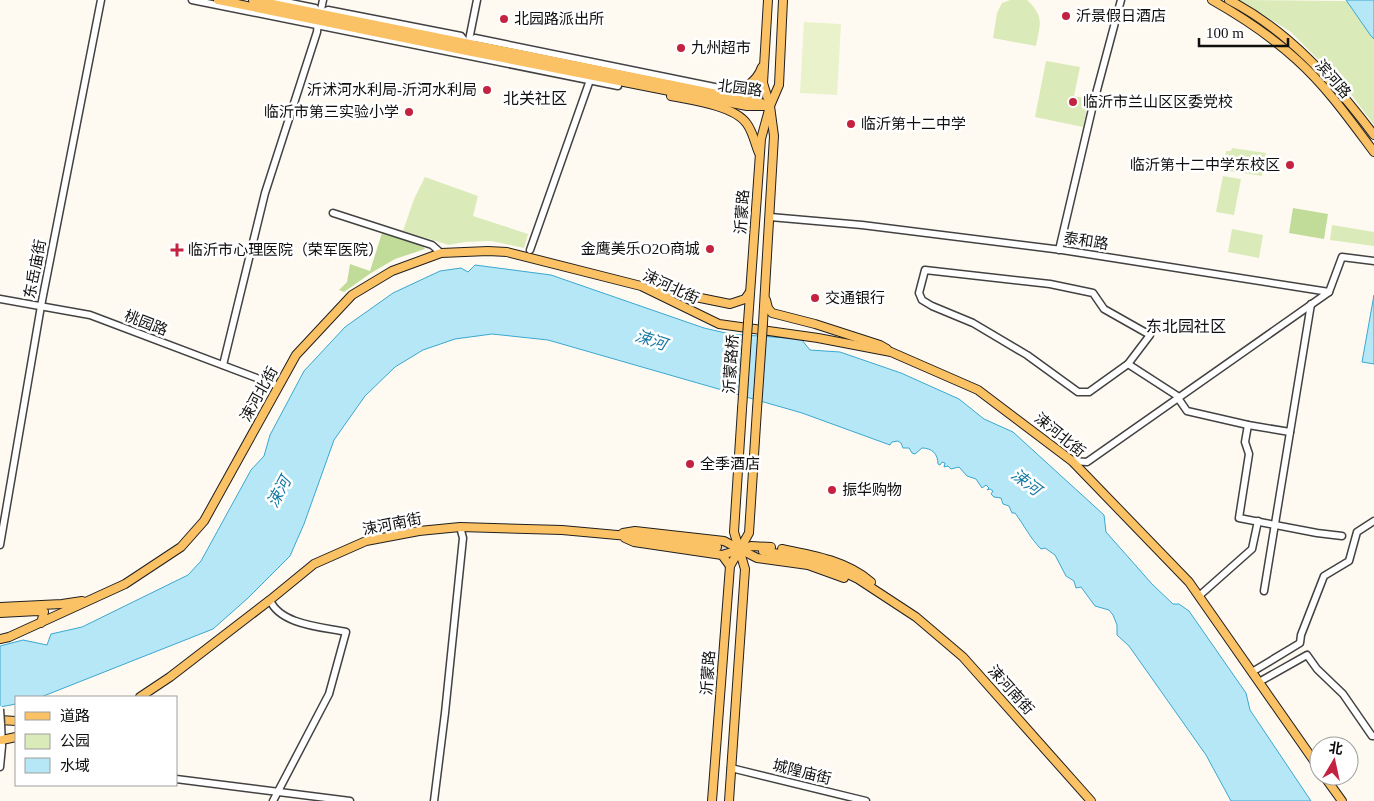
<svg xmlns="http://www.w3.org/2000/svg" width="1374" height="801" viewBox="0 0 1374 801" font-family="'Times New Roman','Noto Sans SC',serif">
<rect width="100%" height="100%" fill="#fffaf1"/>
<g fill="#daebb9">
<path d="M1010 0H1027C1045 17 1040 24 1036 46L993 38 997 13 1002 3Z"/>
<path d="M1239 0 1347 1 1374 39V125L1347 89 1291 32Z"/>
<path d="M1046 61 1080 67 1074 96 1089 99 1083 127 1035 117Z"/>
<path d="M1232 148 1266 153 1262 176 1223 170 1226 151H1231Z"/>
<path d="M1223 176 1241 179 1234 215 1216 212Z"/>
<path d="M425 177 478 196 473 216 528 234 524 248 491 241 465 242 449 245 403 231 414 199Z"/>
<path d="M1332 225 1374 232V246L1330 240Z"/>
<path d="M1232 229 1263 235 1259 258 1228 252Z"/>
</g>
<g fill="#c0dc98">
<path d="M1293 208 1328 214 1324 239 1289 233Z"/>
<path d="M382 233 423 246 425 249 395 259 371 273 344 292 339 290 347 282 350 264 370 271Z"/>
</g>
<path fill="#e9f2cb" d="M804 22 841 24 837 95 800 93Z"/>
<g fill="#b5e7f7" stroke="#3aa8d0">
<path d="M1346 0H1374V39L1371 36Z"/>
<path d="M475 265 551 275 704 328 730 334 801 339 810 350 840 352 901 373 959 399 984 419 1013 432 1104 515 1106 532 1152 584 1173 604H1179L1189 611 1246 693 1250 710 1311 801H1231L1206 755 1129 646 1117 635V625L1113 615 1109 610 1095 606 1081 587 1076 588 1074 581 1066 576 1055 555 1045 548 1041 549C1030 538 1024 525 1015 513H1012L1009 506 1003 504 1001 498 994 497 991 494 993 491 990 489 987 490 989 488 986 485 982 488 976 479 967 476 959 467 951 469 948 466 944 467 945 463 942 462 940 465 938 464C938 454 932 448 922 448L915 454 912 453 909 448H903L901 443 898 441 892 442 890 445 802 413 548 340 492 334 455 339 423 350 395 367 365 396 334 440 304 524 290 556 248 598 213 629 41 697H16V704L0 707V646L23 640 47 645 51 634 82 627 188 575 201 561 251 470 264 456 270 435 304 371 345 327 393 293 440 271 461 268 468 272Z"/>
<path d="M1374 295V364L1362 362Z"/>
</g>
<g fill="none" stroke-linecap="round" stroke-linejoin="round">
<path stroke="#dbd7cf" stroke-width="8" stroke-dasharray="8 4" stroke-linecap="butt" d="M717 547 763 551"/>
<g stroke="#424242" stroke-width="9">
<g id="minor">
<path d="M192 0 618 86"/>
<path d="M276 0 315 8 320 14"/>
<path d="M320 14 328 10 461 36 468 45 475 38 734 91"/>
<path d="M320 14 323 0"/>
<path d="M468 45 477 0"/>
<path d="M333 213 432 245 441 253"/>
<path d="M770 217 862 225 1062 250 1329 292 1342 257 1374 261"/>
<path d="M530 250 590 80"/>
<path d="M1059 250 1093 105 1121 0"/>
<path d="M925 270 1050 284 1093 293 1104 309 1150 335 1128 364 1089 392H1078L1027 355 973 323 932 306 922 300 919 293Z"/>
<path d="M0 299 90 315 278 386"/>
<path d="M1128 364 1179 397"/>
<path d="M223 365 265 193 317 32 318 22"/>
<path d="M1178 398 1187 411 1248 425 1290 432"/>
<path d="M1248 425 1245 442 1249 454 1239 518 1317 533 1342 536"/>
<path d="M1072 461 1087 462 1329 292"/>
<path d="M0 545 41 306 101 0"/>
<path d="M1264 591 1311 304"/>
<path d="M1199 596 1252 549 1258 521"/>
<path d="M270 600C280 625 323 627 346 632L329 694 273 801"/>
<path d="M1252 672 1300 643 1301 635 1324 576 1349 561 1357 532 1374 521"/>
<path d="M1259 682 1307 655 1317 669 1343 694 1372 736H1374"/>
<path d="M0 767 2 746 1 724"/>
<path d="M731 768 866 801"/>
<path d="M176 779 350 801"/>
<path d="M434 801 445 713 463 538 460 527"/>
</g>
</g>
<g stroke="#202020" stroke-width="10">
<g id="major">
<path d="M218 0 467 51 705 98 747 106H770"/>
<path d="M253 0 761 103"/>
<path d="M1212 0C1242 17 1272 37 1297 60 1327 87 1350 120 1374 152"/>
<path d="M1229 0C1289 31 1334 82 1374 135"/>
<path d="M725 93C742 90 756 84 762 67"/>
<path d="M671 96C692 100 735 106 747 124 753 132 755 144 759 153"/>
<path d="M651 288 730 304 745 299 750 292"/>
<path d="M766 300 768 308 772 313 815 324 880 345 887 349"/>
<path d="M748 322 761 139 770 106 779 85 783 0"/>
<path d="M763 323 774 136 770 106 763 83 768 0"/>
<path d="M623 533 635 531 724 541 757 558 808 565 844 578"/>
<path d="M625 538 634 542 722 555 730 566"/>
<path d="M782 549C813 555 847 561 871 582"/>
<path d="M763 551 805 559 831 566 858 579 916 617 963 657 1091 801"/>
<path d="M722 555 751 546 771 547"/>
<path d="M0 607 62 604 82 601"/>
<path d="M0 613 38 611 44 612 41 623"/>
<path d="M0 639 9 637 125 584 181 547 204 521 296 355 352 295 392 271 441 253 488 251 507 252 641 286 719 324 818 338 891 352 978 390 1072 461 1189 582 1319 768"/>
<path d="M140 697 170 677 270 600 314 564 366 541 419 531 460 527 562 530 639 537 717 547"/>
<path d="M0 720 16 721"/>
<path d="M2 740 16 737"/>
<path d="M1324 776 1342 801"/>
<path d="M712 801 730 566 749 533 757 409"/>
<path d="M729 801 745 569 734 532 742 409"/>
</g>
</g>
<use href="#minor" stroke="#fff" stroke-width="6"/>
<use href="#major" stroke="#fbc265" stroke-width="8"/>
<g stroke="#424242" stroke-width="9" stroke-linecap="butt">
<path id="minor-bridge" d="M0 709 1 724"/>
</g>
<g stroke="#202020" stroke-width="10" stroke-linecap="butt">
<g id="major-bridge">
<path d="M742 409 748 322"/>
<path d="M757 409 763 323"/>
</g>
</g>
<use href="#minor-bridge" stroke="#fff" stroke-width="6"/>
<use href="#major-bridge" stroke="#fbc265" stroke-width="8"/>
</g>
<g fill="#c32340" stroke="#fff" stroke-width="2">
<circle cx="1066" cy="16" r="5"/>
<circle cx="504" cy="19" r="5"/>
<circle cx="681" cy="48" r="5"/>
<circle cx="487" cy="90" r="5"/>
<circle cx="1073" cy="102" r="5"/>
<circle cx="409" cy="112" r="5"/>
<circle cx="851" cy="124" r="5"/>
<circle cx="1290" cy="165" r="5"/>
<circle cx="710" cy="249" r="5"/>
<path d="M174.5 242.5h5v5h5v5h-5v5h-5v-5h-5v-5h5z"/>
<circle cx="815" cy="298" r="5"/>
<circle cx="690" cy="464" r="5"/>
<circle cx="832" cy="490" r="5"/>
</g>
<g text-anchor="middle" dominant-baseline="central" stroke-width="5" stroke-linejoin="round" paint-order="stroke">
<g font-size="15" fill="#0f0f0f" stroke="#fff" text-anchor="start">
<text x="1076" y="16">沂景假日酒店</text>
<text x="514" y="19">北园路派出所</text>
<text x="691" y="48">九州超市</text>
<text x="477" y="90" text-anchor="end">沂沭河水利局-沂河水利局</text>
<text x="1083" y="102">临沂市兰山区区委党校</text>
<text x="399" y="112" text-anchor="end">临沂市第三实验小学</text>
<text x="861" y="124">临沂第十二中学</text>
<text x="1280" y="165" text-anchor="end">临沂第十二中学东校区</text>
<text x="700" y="249" text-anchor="end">金鹰美乐O2O商城</text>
<text x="188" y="250">临沂市心理医院（荣军医院）</text>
<text x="825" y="298">交通银行</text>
<text x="700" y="464">全季酒店</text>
<text x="842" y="490">振华购物</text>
</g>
<g font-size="15" fill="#0f0f0f" stroke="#fff">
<text transform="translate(1333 79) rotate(49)">滨河路</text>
<text transform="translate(740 88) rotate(7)">北园路</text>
<text transform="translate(742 212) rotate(-86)">沂蒙路</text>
<text transform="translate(1086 241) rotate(9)">泰和路</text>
<text transform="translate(35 269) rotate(-79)">东岳庙街</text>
<text transform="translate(671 287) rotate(25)">涑河北街</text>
<text transform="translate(146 323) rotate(21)">桃园路</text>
<text transform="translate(731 364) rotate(-86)">沂蒙路桥</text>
<text transform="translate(259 394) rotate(-61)">涑河北街</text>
<text transform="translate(1060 435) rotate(39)">涑河北街</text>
<text transform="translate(392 524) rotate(-11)">涑河南街</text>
<text transform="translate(708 673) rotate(-86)">沂蒙路</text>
<text transform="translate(1011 690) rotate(48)">涑河南街</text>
<text transform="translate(802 772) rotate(14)">城隍庙街</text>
</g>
<g font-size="16" fill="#0f0f0f" stroke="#fff">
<text x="535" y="98">北关社区</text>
<text x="1186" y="326">东北园社区</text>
</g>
<g font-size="16" font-style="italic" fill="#1579a4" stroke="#fff">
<text transform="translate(651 340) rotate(18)">涑河</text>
<text transform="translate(1026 482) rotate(37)">涑河</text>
<text transform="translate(279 492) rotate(-62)">涑河</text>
</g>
</g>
<rect x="15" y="696" width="162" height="90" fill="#ffffff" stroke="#9f9f9f"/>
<rect x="25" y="712" width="25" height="8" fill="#fbc265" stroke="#9f9f9f"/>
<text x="60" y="721" font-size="15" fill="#0f0f0f">道路</text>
<rect x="25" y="734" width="25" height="15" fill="#daebb9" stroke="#9f9f9f"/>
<text x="60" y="746" font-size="15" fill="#0f0f0f">公园</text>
<rect x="25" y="758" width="25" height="15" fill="#b5e7f7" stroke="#9f9f9f"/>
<text x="60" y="771" font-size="15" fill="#0f0f0f">水域</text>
<g transform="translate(1334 761) rotate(9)"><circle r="24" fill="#ffffff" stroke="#9f9f9f"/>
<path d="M0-4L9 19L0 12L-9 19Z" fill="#c32340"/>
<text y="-8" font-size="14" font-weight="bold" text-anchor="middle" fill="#0f0f0f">北</text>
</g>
<path d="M1199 38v8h89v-8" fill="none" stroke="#0f0f0f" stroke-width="2.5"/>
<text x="1206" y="38" font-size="15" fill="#0f0f0f" stroke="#ffffff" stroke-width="4" paint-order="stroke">100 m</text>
</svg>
